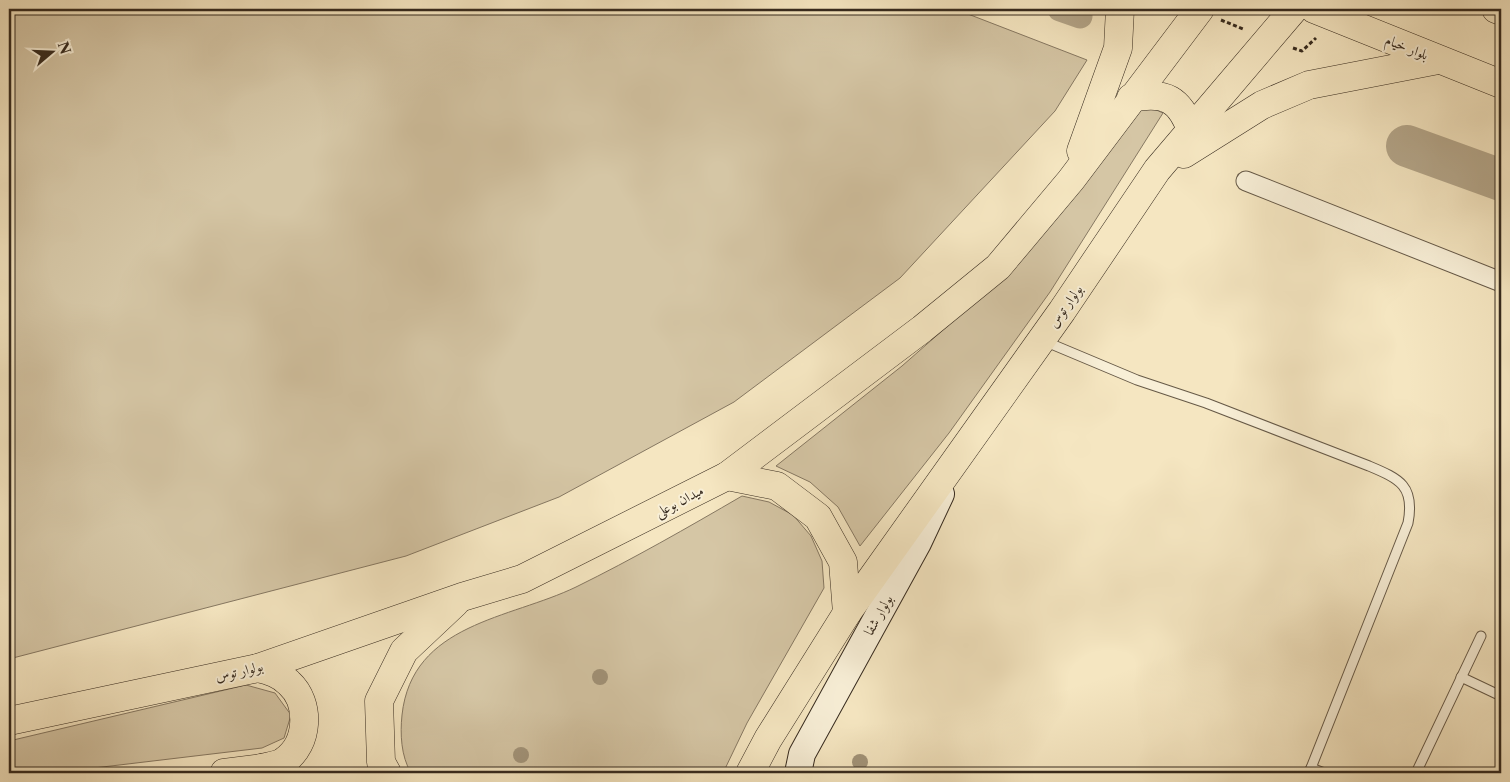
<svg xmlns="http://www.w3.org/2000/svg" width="1510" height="782" viewBox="0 0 1510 782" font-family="'Libre Caslon Text',Amiri,serif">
<rect width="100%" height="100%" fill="#f5e6c1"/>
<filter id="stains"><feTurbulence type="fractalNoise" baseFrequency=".004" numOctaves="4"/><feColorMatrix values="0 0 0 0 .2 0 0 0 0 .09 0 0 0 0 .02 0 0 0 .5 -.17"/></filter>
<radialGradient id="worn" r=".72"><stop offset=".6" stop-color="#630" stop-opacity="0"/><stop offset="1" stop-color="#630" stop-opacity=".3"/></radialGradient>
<g fill="#d5c6a5" stroke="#867862">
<path d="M9 9H955L1087 60 1055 111 900 278 734 402 559 497 406 556 9 659Z"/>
<path d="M1145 105 1163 113 1050 292 949 433 860 546 838 507 810 482 776 466 902 366 1009 272 1083 185Z"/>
<path d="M742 496 769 502 793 515 811 536 822 561 824 588 747 723 723 773H411C401 756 400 734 402 715 412 623 510 619 576 587 633 559 687 528 742 496Z"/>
<path d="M246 685 275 693 291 715 284 738 262 748 52 773H9V741Z"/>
</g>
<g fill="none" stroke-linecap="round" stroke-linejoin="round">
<path stroke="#b4a68a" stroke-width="25" d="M1060 9 1080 16"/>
<path stroke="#b4a68a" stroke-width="42" d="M1407 146 1501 180"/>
<g stroke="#665947" stroke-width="11">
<g id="lane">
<path d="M1044 341 1137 380 1206 403 1369 466C1400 479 1415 486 1408 523L1309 773"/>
<path d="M1461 677 1501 696"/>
<path d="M1311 768 1324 773"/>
<path d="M1416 773 1481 636"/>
</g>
</g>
<g stroke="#665947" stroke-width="21">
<path id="street" d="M1246 181 1501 282"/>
</g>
<g stroke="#362a1e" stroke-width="28">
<path id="secondary" d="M798 773 802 754 918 543 941 494"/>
</g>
<g stroke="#362a1e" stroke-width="29">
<g id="primary">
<path d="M1314 9 1501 84"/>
<path d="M1496 9 1501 11"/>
<path d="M1131 98C1166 91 1180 99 1192 132"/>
<path d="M1081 151 1118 48 1120 9"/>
<path d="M1184 154 1262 105 1309 85 1438 60"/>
<path d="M727 476 777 486 818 517 843 562 847 613"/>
<path d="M258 668C270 671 280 674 289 683 311 703 309 744 284 761 279 765 269 766 262 768"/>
<path d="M9 721 258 668 462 597 522 579 727 476 922 329 998 267 1071 180 1200 9"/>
<path d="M224 773 262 768 279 771"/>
<path d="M387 773 381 762 379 701 404 651 455 603"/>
<path d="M750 773 768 739 847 613 1062 311 1157 170 1294 9"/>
</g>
</g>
<g stroke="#362a1e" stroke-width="3" stroke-dasharray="4 2.5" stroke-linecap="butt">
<path d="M1221 20 1243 29"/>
<path d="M1293 48 1302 51 1316 38"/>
</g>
<use href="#lane" stroke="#f8efd7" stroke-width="9"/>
<use href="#street" stroke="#f8efd7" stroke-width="19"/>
<use href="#secondary" stroke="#f8efd7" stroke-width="26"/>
<use href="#primary" stroke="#f5e6c1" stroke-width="28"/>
</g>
<g fill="#a2947a">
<circle cx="600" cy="677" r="8"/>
<circle cx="521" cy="755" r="8"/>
<circle cx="860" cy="762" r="8"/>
</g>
<g text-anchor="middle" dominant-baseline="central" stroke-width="4" stroke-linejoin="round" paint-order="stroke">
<g font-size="14" fill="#362a1e" stroke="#f8efd7">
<text transform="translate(1407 47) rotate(22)">بلوار خیام</text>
<text transform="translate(1065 306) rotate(-55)">بولوار توس</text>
<text transform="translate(679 501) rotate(-27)">میدان بوعلی</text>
<text transform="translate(878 615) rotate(-61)">بولوار شفا</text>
<text transform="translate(239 671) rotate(-13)">بولوار توس</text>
</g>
</g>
<rect width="1510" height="782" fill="none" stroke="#f5e6c1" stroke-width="30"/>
<rect x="10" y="10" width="1490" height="762" fill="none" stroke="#362a1e" stroke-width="2.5"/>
<rect x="15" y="15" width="1480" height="752" fill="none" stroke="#362a1e"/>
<g transform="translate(52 52) rotate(71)" stroke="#f8efd7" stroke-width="4" paint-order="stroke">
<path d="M0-4L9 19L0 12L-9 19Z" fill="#362a1e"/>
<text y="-8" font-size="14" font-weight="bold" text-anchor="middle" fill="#362a1e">N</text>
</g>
<rect width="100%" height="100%" filter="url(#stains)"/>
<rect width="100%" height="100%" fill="url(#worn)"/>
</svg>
